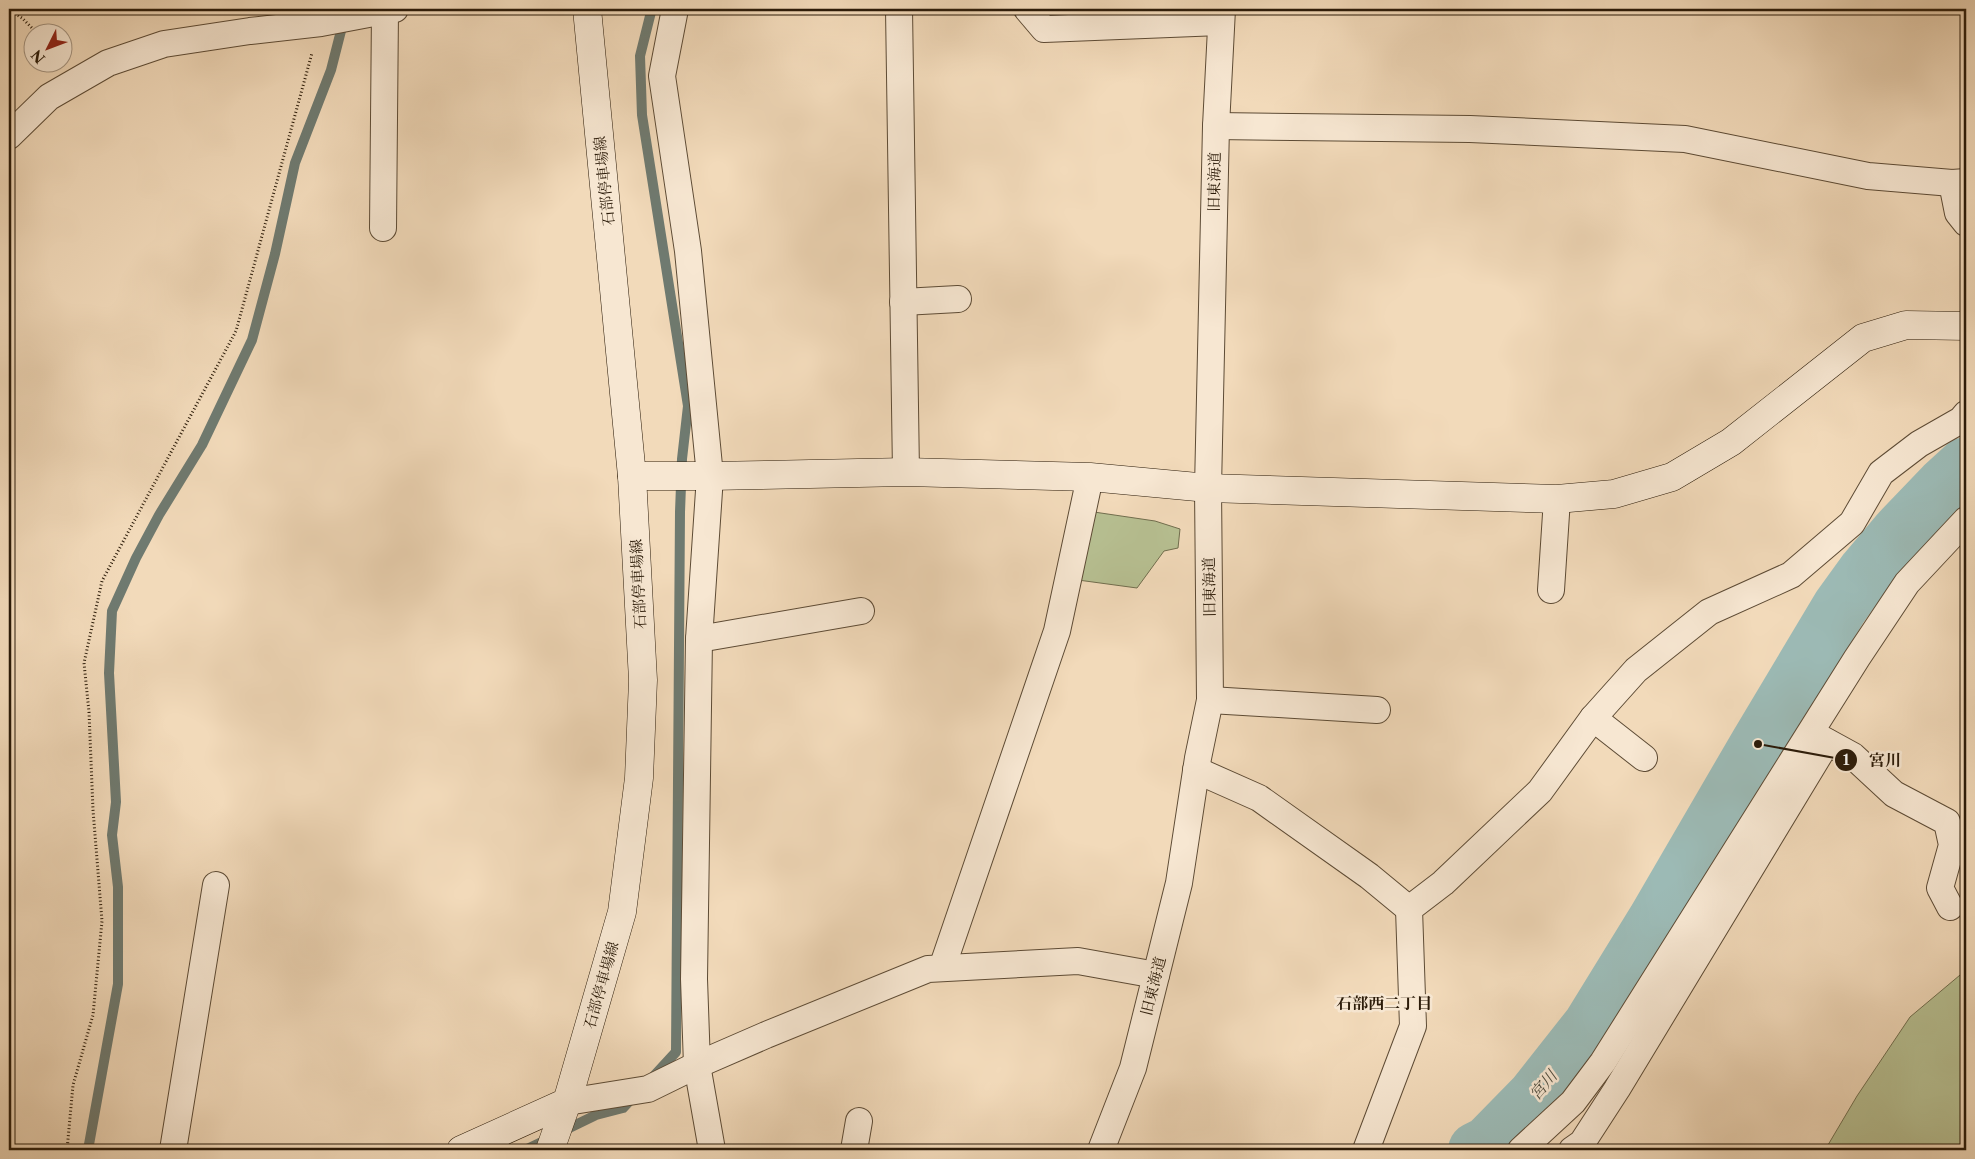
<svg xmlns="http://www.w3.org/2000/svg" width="1975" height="1159" viewBox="0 0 1975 1159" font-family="'Libre Caslon Text','Noto Serif JP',serif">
<rect width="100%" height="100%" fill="#f2daba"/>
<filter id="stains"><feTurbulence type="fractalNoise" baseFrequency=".004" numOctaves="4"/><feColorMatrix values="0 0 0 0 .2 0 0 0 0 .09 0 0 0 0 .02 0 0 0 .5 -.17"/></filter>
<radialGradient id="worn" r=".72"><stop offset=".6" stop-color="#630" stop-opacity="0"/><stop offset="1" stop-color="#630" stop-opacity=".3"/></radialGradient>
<g fill="#b7c092" stroke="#716e4e">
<path d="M1094 512 1155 521 1180 529 1178 548 1164 551 1137 588 1078 580Z"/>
<path d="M1966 970V1150H1825L1857 1096 1910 1017Z"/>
</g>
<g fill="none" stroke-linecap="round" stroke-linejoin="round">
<g stroke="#6f7a70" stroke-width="10">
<path d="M651 12 640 56 642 115 688 406 682 459 680 512 676 1052 653 1077"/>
<path d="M561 1132 596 1115 623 1108 634 1096"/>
<path d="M88 1150 118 984V887L112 835 116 802 109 673 112 611 136 558 159 515 202 445 252 340 275 254 295 163 331 70 344 19"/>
<path d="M525 1150 548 1139"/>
</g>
<path stroke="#9cbab5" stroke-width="56" d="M1476 1150 1488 1144 1535 1096 1591 1025 1655 921 1758 744 1840 607 1866 571 1899 532 1943 486 1966 465"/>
<g stroke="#5d4b35" stroke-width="28">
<g id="street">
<path d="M675 9 662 76 688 251 710 476 699 639 694 979 697 1065 712 1150"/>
<path d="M899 9 906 472"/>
<path d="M1027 9 1044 29 1220 22"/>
<path d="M1216 126 1470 129 1685 139 1868 176 1952 183 1966 182"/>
<path d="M9 136 49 97 108 63 164 44 250 31 321 23 395 9"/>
<path d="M1952 183 1958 213 1966 223"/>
<path d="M383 228 385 10"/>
<path d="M903 302 958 299"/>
<path d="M1551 590 1557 499"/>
<path d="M699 639 861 611"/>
<path d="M1210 700 1377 710"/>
<path d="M1593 718 1644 758"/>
<path d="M1811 733 1853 756 1894 794 1947 822 1952 845 1940 888 1950 907"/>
<path d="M1196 770 1259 798 1369 876 1409 909"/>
<path d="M942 968 1057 631 1090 477"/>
<path d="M567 1102 648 1089 697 1065 766 1035 928 969 1078 961 1156 975"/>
<path d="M173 1150 216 885"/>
<path d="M854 1150 859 1121"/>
<path d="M1101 1150 1133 1068 1179 883 1198 758 1210 700 1208 488 1216 126 1222 9"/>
<path d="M1366 1150 1413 1026 1409 909 1443 883 1540 791 1593 718 1636 670 1709 612 1791 575 1852 523 1881 473 1919 444 1961 420 1966 414"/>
<path d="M1521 1150 1573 1102 1603 1062 1857 658 1907 583 1966 520"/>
<path d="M1572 1150 1582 1143 1617 1089 1827 742"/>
</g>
</g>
<g stroke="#2b1b09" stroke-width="29">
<g id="secondary">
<path d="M632 476H710L906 472 1090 477 1208 488 1557 499 1614 494 1672 477 1731 442 1863 338 1906 325 1966 326"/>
<path d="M461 1150 567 1102"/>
<path d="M550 1150 567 1102 622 912 639 778 643 680 632 476 587 9"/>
</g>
</g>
<g stroke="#2b1b09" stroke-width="3" stroke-dasharray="1 2.5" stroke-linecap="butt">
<path d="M9 10 22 18 36 32"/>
<path d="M67 1150 73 1085 93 1015 102 921 93 810 89 712 84 663 102 581 236 331 312 53"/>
</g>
<use href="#street" stroke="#f7e7d2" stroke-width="26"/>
<use href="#secondary" stroke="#f7e7d2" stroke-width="28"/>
</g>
<g text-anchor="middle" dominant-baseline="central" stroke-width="5" stroke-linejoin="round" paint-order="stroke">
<g font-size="15" fill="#2b1b09" stroke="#f7e7d2">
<text transform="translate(604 181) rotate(-96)">石部停車場線</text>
<text transform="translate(1214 182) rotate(-89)">旧東海道</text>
<text transform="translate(638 584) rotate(-93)">石部停車場線</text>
<text transform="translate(1209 587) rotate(-91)">旧東海道</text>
<text transform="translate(601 985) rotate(-74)">石部停車場線</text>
<text transform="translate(1153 986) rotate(-76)">旧東海道</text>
</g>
<g font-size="16" font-weight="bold" fill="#2b1b09" stroke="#f7e7d2">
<text x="1384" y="1003">石部西二丁目</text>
</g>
<g font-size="16" font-style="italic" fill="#4d4b3d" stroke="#f7e7d2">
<text transform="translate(1543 1085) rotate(-50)">宮川</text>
</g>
</g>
<path fill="none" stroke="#2b1b09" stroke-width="2" d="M1758 744L1846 760"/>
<g fill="#2b1b09" stroke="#f7e7d2" stroke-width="2">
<circle cx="1758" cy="744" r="5"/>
<circle cx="1846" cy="760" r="12"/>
</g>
<g font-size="15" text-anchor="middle" font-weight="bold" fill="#fff">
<text x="1846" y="765">1</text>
</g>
<g font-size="16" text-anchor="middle" font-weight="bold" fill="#2b1b09" stroke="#f7e7d2" stroke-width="5" stroke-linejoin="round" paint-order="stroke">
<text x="1885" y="766">宮川</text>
</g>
<rect width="1975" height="1159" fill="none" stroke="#f2daba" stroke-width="30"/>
<rect x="10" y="10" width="1955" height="1139" fill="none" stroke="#2b1b09" stroke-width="2.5"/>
<rect x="15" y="15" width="1945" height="1129" fill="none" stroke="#2b1b09"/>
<g transform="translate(48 48) rotate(228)"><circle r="24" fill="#f7e7d2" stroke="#a59582"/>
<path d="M0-4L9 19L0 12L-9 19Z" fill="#8f2418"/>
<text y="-8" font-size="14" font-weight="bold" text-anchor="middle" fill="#2b1b09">N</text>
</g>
<rect width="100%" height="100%" filter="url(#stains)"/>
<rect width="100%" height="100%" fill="url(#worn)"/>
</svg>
